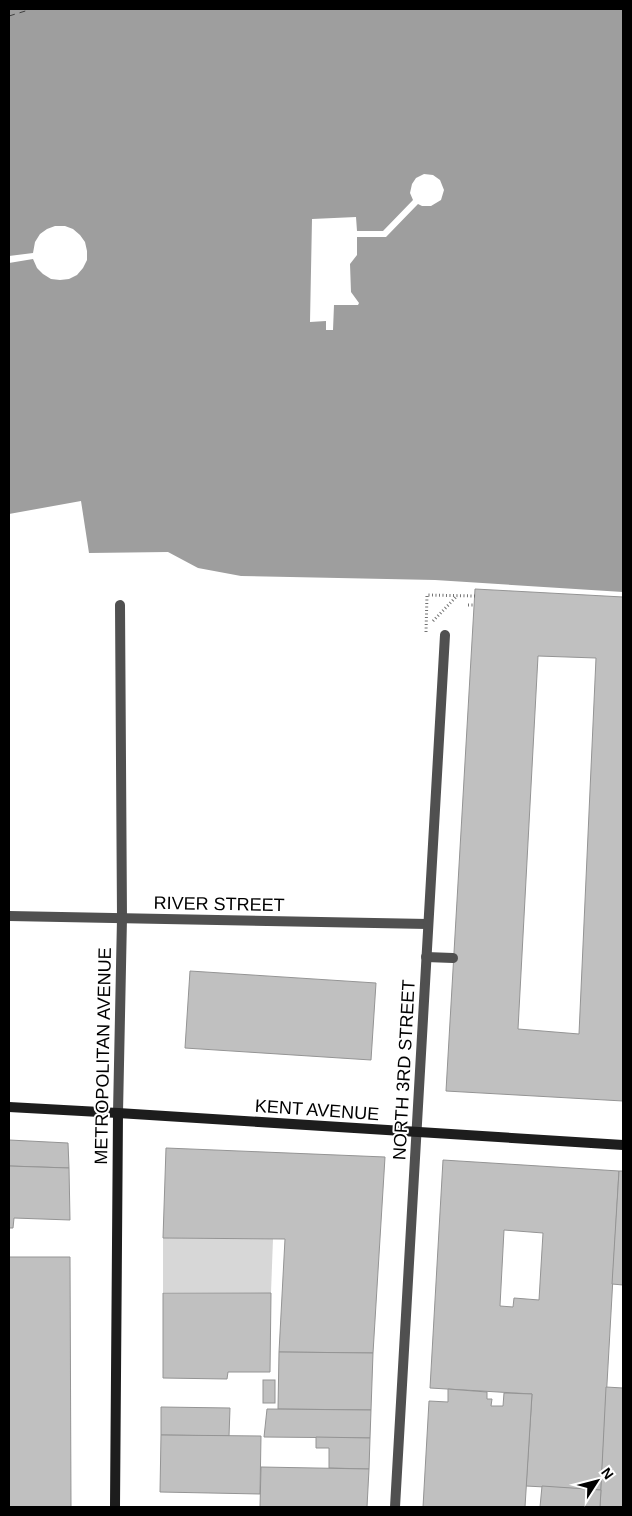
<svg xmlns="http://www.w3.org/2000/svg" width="632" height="1516" viewBox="0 0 632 1516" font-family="Arial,sans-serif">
<rect width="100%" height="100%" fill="#fff"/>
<path fill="#d7d7d7" d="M163 1238 273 1239 271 1293 163 1292Z"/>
<path fill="#9e9e9e" d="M9 9H623V592L435 580 241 576 198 568 168 552 89 553 81 501 9 514Z"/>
<g fill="#fff">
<path d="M424 174 433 175 440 180 444 190 441 200 431 206H422L418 204 386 237H357V255L350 264 351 292 359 303 358 305H334L333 330H326V321L310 322 312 219 356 217 357 231H383L413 200 410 193 412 184 416 178Z"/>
<path d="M55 226H65L73 229 80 235 85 242 87 251V260L83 268 77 275 69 279 60 280 51 279 43 274 37 268 33 259 9 263V256L33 253 35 242 40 234 47 229Z"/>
</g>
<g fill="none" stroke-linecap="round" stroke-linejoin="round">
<path stroke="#3f3f3f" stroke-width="1" stroke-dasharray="6 5" stroke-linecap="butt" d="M9 16 32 9"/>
</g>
<g fill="#c0c0c0" stroke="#949494" fill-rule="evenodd">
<path d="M475 589 623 597V1101L446 1091ZM538 656 596 658 579 1034 518 1029Z"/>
<path d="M190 971 376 983 371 1060 185 1048Z"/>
<path d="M9 1140 68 1143 69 1168 9 1166Z"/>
<path d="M166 1148 385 1157 373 1353 279 1352 285 1239 163 1238Z"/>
<path d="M443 1160 619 1171 601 1490 526 1486 532 1394 430 1388ZM504 1230 543 1233 539 1300 514 1298 513 1307 500 1306Z"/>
<path d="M9 1166 69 1168 70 1220 14 1218 13 1228H9Z"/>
<path d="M619 1171H623V1285L612 1284Z"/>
<path d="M9 1257H70L71 1507H9Z"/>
<path d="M163 1293H271L270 1372H228L227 1379 163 1378Z"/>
<path d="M279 1352 373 1353 371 1410 278 1409Z"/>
<rect x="263" y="1380" width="12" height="23"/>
<path d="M606 1387 623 1388V1507H600Z"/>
<path d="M448 1389 487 1392V1399H492L491 1406H503L504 1393 532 1394 525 1507H423L429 1401 448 1402Z"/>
<path d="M161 1407 230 1408 229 1436 161 1435Z"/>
<path d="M267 1409 371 1410 370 1438 264 1437Z"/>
<path d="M161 1435 261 1436 260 1494 160 1492Z"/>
<path d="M316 1437 370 1438 369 1469 329 1468V1448H316Z"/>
<path d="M261 1467 369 1469 367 1507H260Z"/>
<path d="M542 1486 601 1490 600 1507H540Z"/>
</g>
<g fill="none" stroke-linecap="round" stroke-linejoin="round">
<g stroke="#727272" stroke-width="3" stroke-dasharray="1 2.5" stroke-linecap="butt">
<path d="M468 605H474"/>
<path d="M433 621 457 596"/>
<path d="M426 632 427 595 475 596"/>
</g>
<g stroke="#505050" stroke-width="10">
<path d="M120 605 122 918"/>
<path d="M426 957 453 958"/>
</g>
<g stroke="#505050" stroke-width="10">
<path d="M9 916 428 924"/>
<path d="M118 1113 122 918"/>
<path d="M395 1507 445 635"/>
</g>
<g stroke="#1d1d1d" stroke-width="10">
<path d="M9 1107 118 1113 623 1145"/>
<path d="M115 1507 118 1113"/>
</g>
</g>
<g text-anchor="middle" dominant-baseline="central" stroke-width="4" stroke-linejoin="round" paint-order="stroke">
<g font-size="18" fill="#000" stroke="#fff">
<text transform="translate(219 904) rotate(1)">RIVER STREET</text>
<text transform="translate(103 1056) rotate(-89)">METROPOLITAN AVENUE</text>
<text transform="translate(404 1070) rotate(-87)">NORTH 3RD STREET</text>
<text transform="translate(317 1110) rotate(4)">KENT AVENUE</text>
</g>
</g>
<rect width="632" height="1516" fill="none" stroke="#000000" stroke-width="20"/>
<g transform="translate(597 1481) rotate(54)" stroke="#ffffff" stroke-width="4" paint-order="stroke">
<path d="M0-4L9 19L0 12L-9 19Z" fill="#000000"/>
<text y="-8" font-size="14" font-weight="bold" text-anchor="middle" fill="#000000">N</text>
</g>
</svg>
